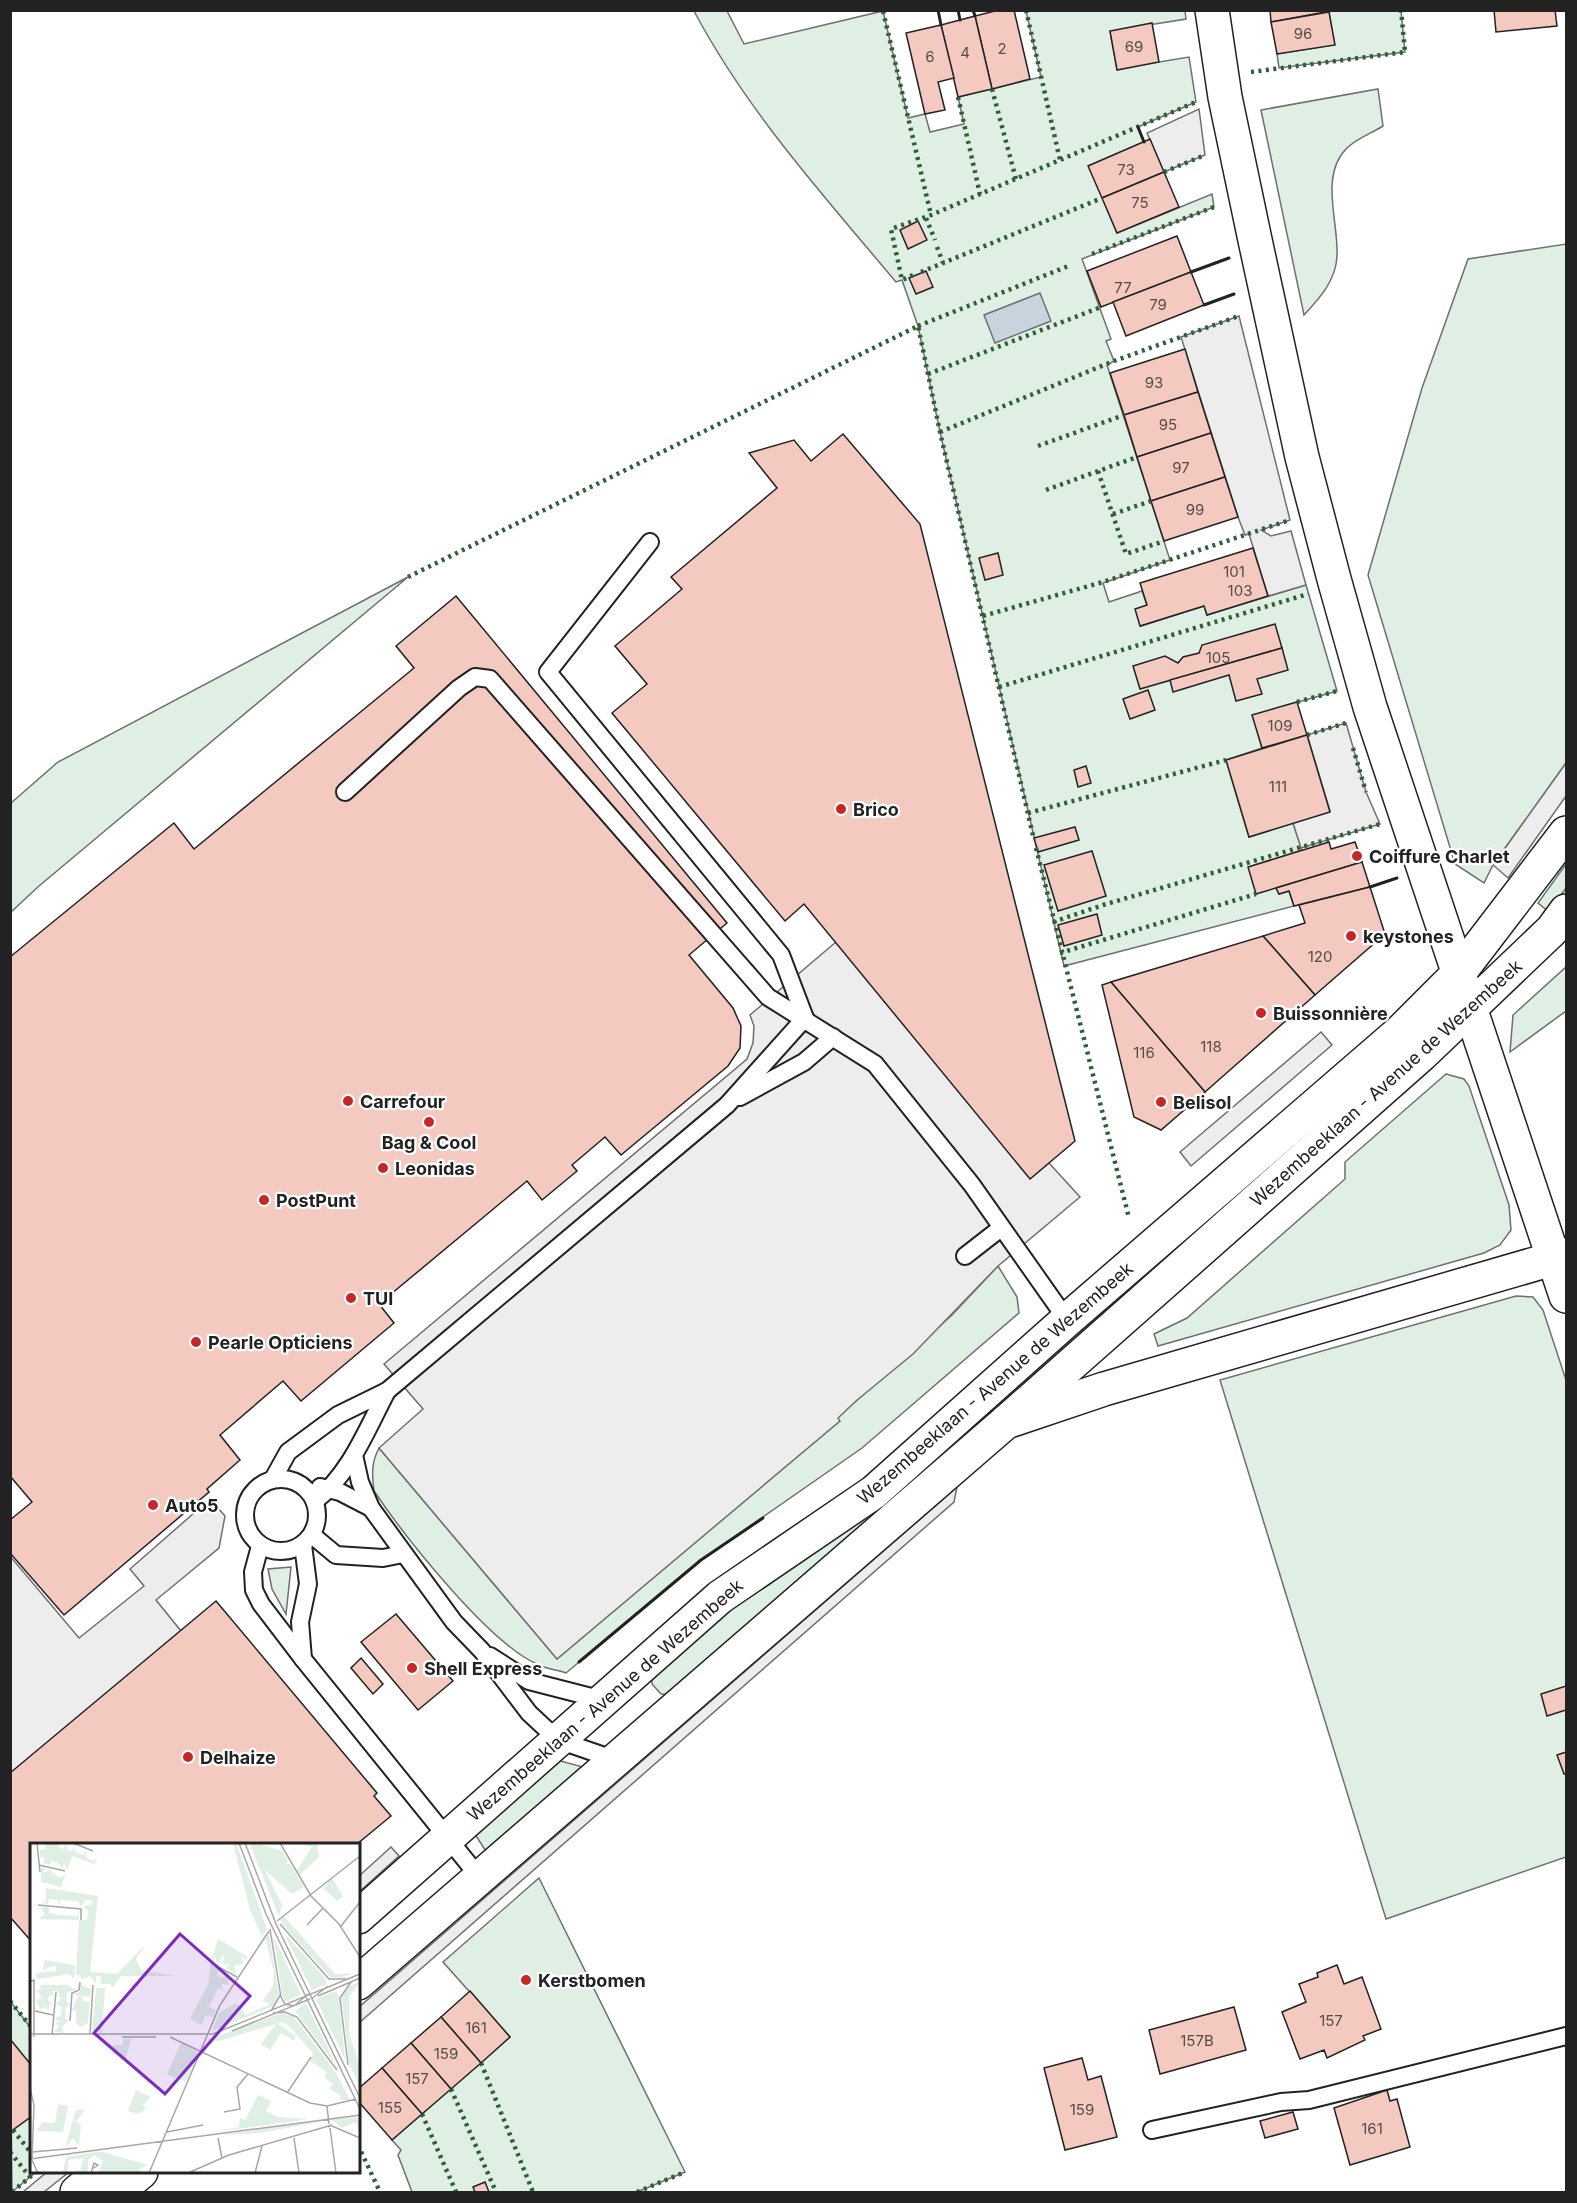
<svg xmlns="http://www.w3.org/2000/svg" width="1577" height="2203" viewBox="0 0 1577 2203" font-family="Inter,sans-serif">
<rect width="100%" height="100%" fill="#fff"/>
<g fill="#e0efe3" stroke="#6f6f6f" stroke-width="1.5">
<path d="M1336 10 1401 11 1405 52 1279 68 1277 54 1334 45 1329 12Z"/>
<path d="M694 11H727L744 44 883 11 908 118 925 114 930 132 964 124 958 97 1041 77 1026 11H1185L1186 19 1110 31 1117 69 1189 57 1196 102 1138 127 1144 142 1089 166 1117 233 1212 194 1214 207 1082 259 1111 339 1106 341 1114 361 1107 365 1170 560 1103 583 1109 602 1142 591 1147 605 1141 626 1204 606 1207 615 1306 585 1337 691 1253 715 1262 748 1226 760 1249 837 1293 823 1302 850 1249 867 1276 888 1279 894 1289 891 1294 906 1064 966 940 432 918 326 902 280 896 282C823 195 747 111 694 11Z"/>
<path d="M1378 89 1383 126C1372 133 1356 139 1347 148 1319 175 1339 223 1337 256 1336 280 1320 298 1304 315L1261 110Z"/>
<path d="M1566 244V763L1493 865 1484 883 1455 864 1368 575 1422 388 1468 259Z"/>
<path d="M408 577 39 886 11 912V803L58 762Z"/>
<path d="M1566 864V888L1549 912 1538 903Z"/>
<path d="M1566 967V1011L1510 1052 1513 1015Z"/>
<path d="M1446 1074 1464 1079 1469 1086 1509 1205 1511 1230 1500 1245 1484 1253 1158 1346 1154 1334 1187 1318 1345 1179V1162Z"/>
<path d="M998 1266 1017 1297 1019 1313 862 1448 701 1560 566 1673C557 1670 547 1669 539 1665 490 1645 405 1537 374 1491 372 1475 371 1463 379 1448L557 1659 839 1421 837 1418 952 1315Z"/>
<path d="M1516 1296 1533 1297 1543 1310 1566 1380V1857L1386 1919 1220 1380Z"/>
<path d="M878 1509H882L671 1695 661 1694 652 1684V1675L727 1608Z"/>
<path d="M291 1567 286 1614 272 1589 268 1569Z"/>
<path d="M553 1759 583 1767 487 1853 473 1831Z"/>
<path d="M539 1878 685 2172 637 2192H412L398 2155 401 2150 392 2140 510 2037 443 1962Z"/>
<path d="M10 2001 31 2028 32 2172H36L12 2192Z"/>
</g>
<g fill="#ededed" stroke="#6f6f6f" stroke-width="1.5">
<path d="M1199 109 1205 155 1164 172 1147 133Z"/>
<path d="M1239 316 1290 520 1261 530 1271 536 1291 531 1306 585 1268 596 1249 534 1245 535 1238 517 1181 337Z"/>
<path d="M1346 723 1366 792 1380 824 1301 848 1293 823 1330 811 1307 735Z"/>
<path d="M1566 763V796L1508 878 1493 865Z"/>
<path d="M836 942 1031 1178 1049 1163 1080 1197 998 1266 913 1354 856 1401 838 1418 840 1421 557 1659 379 1448 423 1409 384 1364 747 1059 753 1043 754 1026 750 1015Z"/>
<path d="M1321 1032 1332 1045 1191 1166 1180 1152Z"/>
<path d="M957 1487 954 1502 359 2023 358 2008Z"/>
<path d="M210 1499 225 1516 219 1548 156 1600 181 1631 11 1773 10 1556 79 1638 144 1586 130 1569Z"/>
<path d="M391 1847 399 1856 359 1892V1876Z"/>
<path d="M47 2172H69L44 2192H23Z"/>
</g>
<path fill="#c7d3dd" stroke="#6f6f6f" stroke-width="1.5" d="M1040 293 1051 321 995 343 984 315Z"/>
<g fill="#f3c9c0" stroke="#222" stroke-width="1.5">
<path d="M999 10H1014L1030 79 992 89 975 16Z"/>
<path d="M1270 10H1336L1271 22Z"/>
<path d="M1494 10H1555L1557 26 1496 32Z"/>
<path d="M1329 12 1335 45 1277 54 1271 22Z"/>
<path d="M975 16 992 89 958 97 941 25Z"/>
<path d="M1152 23 1159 62 1117 70 1110 31Z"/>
<path d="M941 25 954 78 938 82 945 110 925 114 906 33Z"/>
<path d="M1150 139 1164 172 1102 198 1088 166Z"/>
<path d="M1164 172 1179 207 1117 233 1102 198Z"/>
<path d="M918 221 927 240 908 249 900 230Z"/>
<path d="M1177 236 1191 272 1101 307 1087 271Z"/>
<path d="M926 271 933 287 916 294 909 278Z"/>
<path d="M1191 272 1204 305 1126 336 1113 302Z"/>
<path d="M1185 349 1198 392 1124 415 1110 373Z"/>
<path d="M1198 392 1211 433 1137 457 1124 415Z"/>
<path d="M1211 433 1225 477 1151 501 1137 457Z"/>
<path d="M843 434 920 524 1075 1141 1030 1179 804 904 785 921 612 713 647 684 615 646 682 589 671 577 777 488 749 453 794 440 811 461Z"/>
<path d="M1225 477 1238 517 1164 541 1151 501Z"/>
<path d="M1253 548 1268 596 1207 615 1204 606 1140 626 1135 609 1147 605 1140 583Z"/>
<path d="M998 553 1003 575 985 580 979 558Z"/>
<path d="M456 596 727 923 689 955 733 1008 741 1026 740 1048 728 1066 621 1155 605 1137 572 1165 577 1171 542 1200 527 1181 379 1304 394 1323 301 1401 283 1381 220 1435 240 1460 207 1489 209 1492 64 1615 10 1553V1520L32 1502 10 1476V957L174 823 194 849 414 668 396 646Z"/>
<path d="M1275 624 1282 648 1140 689 1133 666 1165 656 1178 663 1183 657 1199 653 1202 645Z"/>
<path d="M1282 648 1288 670 1257 679 1262 694 1236 701 1229 675 1173 692 1170 680Z"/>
<path d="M1148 690 1155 710 1130 719 1123 699Z"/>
<path d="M1297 702 1307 735 1262 748 1252 715Z"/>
<path d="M1307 735 1330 812 1249 837 1226 760Z"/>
<path d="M1086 766 1091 783 1078 787 1074 770Z"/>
<path d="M1075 827 1079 840 1038 852 1034 838Z"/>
<path d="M1329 842 1331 849 1355 842 1362 862 1256 894 1248 867Z"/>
<path d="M1092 851 1106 896 1058 911 1044 865Z"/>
<path d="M1362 862 1370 887 1294 906 1289 891 1279 894 1276 888Z"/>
<path d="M1370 887 1385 934 1315 995 1263 936 1305 923 1299 905Z"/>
<path d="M1097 914 1102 935 1064 946 1058 925Z"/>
<path d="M1263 936 1315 995 1205 1092 1111 982Z"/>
<path d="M1111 982 1205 1092 1161 1130 1134 1117 1102 985Z"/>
<path d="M216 1601 377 1793 374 1796 391 1816 357 1844H32V1942L10 1917V1773Z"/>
<path d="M396 1614 453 1681 418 1710 361 1642Z"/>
<path d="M361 1658 383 1684 373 1694 351 1668Z"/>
<path d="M1566 1686V1710L1547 1716 1541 1694Z"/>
<path d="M1566 1752V1774H1564L1557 1755Z"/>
<path d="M1337 1965 1344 1984 1362 1977 1381 2029 1363 2036 1365 2040 1327 2058 1324 2050 1300 2059 1282 2012 1306 2002 1299 1984 1318 1977 1317 1973Z"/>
<path d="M470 1991 510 2037 481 2063 441 2017Z"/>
<path d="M1234 2007 1246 2050 1160 2074 1149 2030Z"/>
<path d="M441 2017 481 2063 451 2089 411 2043Z"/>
<path d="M10 2039 32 2066V2116L10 2132Z"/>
<path d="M411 2043 451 2089 422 2114 382 2068Z"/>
<path d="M1082 2058 1088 2080 1101 2076 1117 2137 1065 2150 1044 2068Z"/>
<path d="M382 2068 422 2114 392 2140 358 2101V2089Z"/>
<path d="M1387 2090 1390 2101 1397 2099 1410 2147 1350 2165 1334 2108Z"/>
<path d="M1293 2112 1298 2129 1265 2138 1260 2121Z"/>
<path d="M485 2182 489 2192H475L473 2187Z"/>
</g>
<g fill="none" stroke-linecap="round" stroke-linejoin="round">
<g stroke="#222" stroke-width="20">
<g id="lane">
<path d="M650 542 548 672 781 955 805 1018"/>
<path d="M345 792 459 688 475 677 490 679 768 997 875 1064 972 1185 1067 1320"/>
<path d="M740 1097 804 1062 833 1037"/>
<path d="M965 1256 1001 1228"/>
<path d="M354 1455 360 1482 371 1508 454 1622 482 1651 529 1713 558 1740 616 1760"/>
<circle cx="281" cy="1515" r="36"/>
<path d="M273 1479 288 1452 338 1415 387 1391 727 1105 805 1018"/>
<path d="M320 1487 340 1492 371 1508"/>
<path d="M315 1501C350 1474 367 1429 387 1391"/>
<path d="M312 1535 336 1555 383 1558 403 1554"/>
<path d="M260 1546 253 1572 254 1590 261 1604 303 1659 480 1878"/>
<path d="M490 1656 529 1681 603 1700"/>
<path d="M303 1659 300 1622 308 1584 303 1545"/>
<path d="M1152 2130 1281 2102 1309 2100 1566 2036"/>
</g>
</g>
<g stroke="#222" stroke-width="36">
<g id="street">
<path d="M1212 10 1225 97 1255 240 1302 457 1334 579 1370 707 1566 1296"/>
<path d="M1006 1422 1104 1389 1566 1255"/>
</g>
</g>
<g stroke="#222" stroke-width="36">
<g id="secondary">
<path d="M358 1917 720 1597 874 1492 1067 1320 1400 1032 1459 973 1566 833"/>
<path d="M358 1983 1006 1422 1421 1055 1552 930 1566 911"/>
<path d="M77 2192 101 2172"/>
<path d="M117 2192 141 2172"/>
</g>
</g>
<use href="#lane" stroke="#fff" stroke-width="16"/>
<use href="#street" stroke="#fff" stroke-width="33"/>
<use href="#secondary" stroke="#fff" stroke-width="33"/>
<g stroke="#2f5e38" stroke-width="4.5" stroke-dasharray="3 4.5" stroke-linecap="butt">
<path d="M1026 10 1060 160"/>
<path d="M883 11 931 215"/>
<path d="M1251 72 1405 52 1401 10"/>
<path d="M992 89 1016 179"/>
<path d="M958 97 980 194"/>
<path d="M1164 172 1205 155"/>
<path d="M926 218 935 240"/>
<path d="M937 247 943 263"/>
<path d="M1092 254 1214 207"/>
<path d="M921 272 1102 198"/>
<path d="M913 275 902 280 891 229 931 215 1196 102"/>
<path d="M918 326 1071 265"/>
<path d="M928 374 1101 307"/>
<path d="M940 432 1114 361 1239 316"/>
<path d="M1038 446 1124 415"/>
<path d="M1098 471 1126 554 1164 541"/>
<path d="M1046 490 1137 457"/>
<path d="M1113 514 1151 501"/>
<path d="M408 577 918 326 940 432 1034 840"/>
<path d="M983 616 1103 582 1290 520"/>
<path d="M999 687 1308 594"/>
<path d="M1297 702 1337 691"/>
<path d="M1307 735 1346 723"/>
<path d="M1353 748 1366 792"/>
<path d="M1028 813 1226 760"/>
<path d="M1036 848 1129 1218"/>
<path d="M1053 922 1103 905 1380 824"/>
<path d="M1060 953 1256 894"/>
<path d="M10 2001 32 2028"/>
<path d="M481 2063 533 2192"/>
<path d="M451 2089 496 2192"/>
<path d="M422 2114 456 2192"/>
<path d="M13 2130 32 2154"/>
<path d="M358 2145 380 2192"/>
<path d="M10 2152 30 2177"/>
<path d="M12 2192 36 2172"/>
<path d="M637 2192 685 2172"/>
</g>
<g stroke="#222" stroke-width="3">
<path d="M938 10 941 25"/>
<path d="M958 10 960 20"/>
<path d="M973 10 975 16"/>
<path d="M1138 127 1144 142"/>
<path d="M1191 272 1229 258"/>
<path d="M1204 305 1234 294"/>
<path d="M1370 887 1397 878"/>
<path d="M579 1662 701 1560 763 1518"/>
</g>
</g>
<g fill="#c62828" stroke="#fff" stroke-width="2">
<circle cx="841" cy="809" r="6"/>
<circle cx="1357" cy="856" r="6"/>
<circle cx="1351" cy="936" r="6"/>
<circle cx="1261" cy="1013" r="6"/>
<circle cx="348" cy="1101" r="6"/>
<circle cx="1161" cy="1102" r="6"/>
<circle cx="429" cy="1122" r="6"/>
<circle cx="383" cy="1168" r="6"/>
<circle cx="264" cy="1200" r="6"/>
<circle cx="351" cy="1298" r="6"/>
<circle cx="196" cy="1342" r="6"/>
<circle cx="153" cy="1505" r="6"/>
<circle cx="412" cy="1668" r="6"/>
<circle cx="188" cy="1757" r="6"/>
<circle cx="526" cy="1980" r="6"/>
</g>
<g text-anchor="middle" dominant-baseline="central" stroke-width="4.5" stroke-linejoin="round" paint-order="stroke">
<g font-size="15" fill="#564c4a">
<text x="1303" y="33">96</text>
<text x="1134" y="46">69</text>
<text x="1002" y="48">2</text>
<text x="965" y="52">4</text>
<text x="930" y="56">6</text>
<text x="1126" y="169">73</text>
<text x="1140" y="202">75</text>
<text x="1123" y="287">77</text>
<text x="1158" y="304">79</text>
<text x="1154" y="382">93</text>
<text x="1168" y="424">95</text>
<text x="1181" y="467">97</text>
<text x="1195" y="509">99</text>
<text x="1234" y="571">101</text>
<text x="1240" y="590">103</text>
<text x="1218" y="657">105</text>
<text x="1280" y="725">109</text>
<text x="1278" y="786">111</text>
<text x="1320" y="956">120</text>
<text x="1211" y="1046">118</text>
<text x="1144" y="1052">116</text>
<text x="1331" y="2020">157</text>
<text x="476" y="2027">161</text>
<text x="1197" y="2040">157B</text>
<text x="446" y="2053">159</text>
<text x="417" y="2078">157</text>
<text x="390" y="2107">155</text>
<text x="1082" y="2109">159</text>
<text x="1372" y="2128">161</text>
</g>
<g font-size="18" font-weight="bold" fill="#222" stroke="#fff" text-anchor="start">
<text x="853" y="809">Brico</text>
<text x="1369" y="856">Coiffure Charlet</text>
<text x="1363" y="936">keystones</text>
<text x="1273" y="1013">Buissonnière</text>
<text x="360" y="1101">Carrefour</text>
<text x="1173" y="1102">Belisol</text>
<text x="429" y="1142" text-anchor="middle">Bag &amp; Cool</text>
<text x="395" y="1168">Leonidas</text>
<text x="276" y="1200">PostPunt</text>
<text x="363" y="1298">TUI</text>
<text x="208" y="1342">Pearle Opticiens</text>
<text x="165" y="1505">Auto5</text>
<text x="424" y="1668">Shell Express</text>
<text x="200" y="1757">Delhaize</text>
<text x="538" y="1980">Kerstbomen</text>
</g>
<g font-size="18" fill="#222" stroke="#fff">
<text transform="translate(1386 1083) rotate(-42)">Wezembeeklaan - Avenue de Wezembeek</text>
<text transform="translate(995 1383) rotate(-41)">Wezembeeklaan - Avenue de Wezembeek</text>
<text transform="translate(605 1700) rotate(-41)">Wezembeeklaan - Avenue de Wezembeek</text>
</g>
</g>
<g transform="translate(30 1843)">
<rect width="330" height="330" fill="#fff"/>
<path d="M14 0H27L32 7 37 0V7L42 8 45 3V9L53 12 56 7V15L64 18 67 12 65 21 42 13 37 27 34 20 33 26 26 18 25 21 22 17 20 22 13 20 15 14H10V7L16 6ZM203 0H206L237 86 232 93 220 67ZM226 0 252 8 258 18 255 21H260L274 44 262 51 235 27 252 62 249 73 220 2ZM270 0H287L289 14 270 32 267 27 282 4ZM15 24 13 30 22 26 21 33 25 27 24 32 31 35 36 30 31 44 11 39V25ZM302 35 313 53 307 58 293 45ZM16 45 68 53 60 129 87 131 116 101 106 116 111 127 146 133H91L82 145 81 141H71V134L66 133V140L60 133 51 136V132H46L49 77H57L58 68 53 63 61 62 62 57H55L51 64 48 58 30 57V62L28 57 19 56 18 61 10 60 16 58ZM10 64H19V70L27 72 47 73 49 67 48 77 9 76 15 71ZM254 73 305 131 323 130 311 135 300 134 253 82 250 76ZM239 90 249 153 244 163 182 188 189 170 206 160 216 172 240 161 233 158 243 143 244 129 235 95ZM254 90 295 135 297 141 282 147ZM243 92 271 152 255 159 253 155ZM188 96 218 114 216 117 210 113 214 120 204 123 206 131 195 125 201 121 193 122 194 111 187 121 185 112 182 122 189 126 187 133 193 135 196 130 204 136H198L199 142 192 141 191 145 196 148 188 145 180 162 176 161 186 168 183 174 175 173 172 182 160 176 179 139 180 121ZM14 117 45 122 44 136 39 131 7 136 6 130 26 128V122L13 127ZM330 139 319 154V190L330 223V244L319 220 312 155 317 144ZM50 141 61 146 60 154 51 153 55 159 60 158 58 180 50 184 46 180V168L42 167 48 153 44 150 50 149ZM10 142H38L46 147 37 149 36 159 40 160 36 164 35 176 39 177 32 184 34 190 24 189 28 184 24 178 29 180 25 174H30L32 164 26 161 33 154 29 155V149L22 148 25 153 19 152 18 157 24 163 19 161V167L15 164 10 166 6 157 11 156 10 151 6 148 11 146ZM66 145H75L72 190 62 188ZM306 148 309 154 315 216 286 156ZM276 160 306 222 265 168ZM252 170 263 173 305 228 320 257H309L311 253 300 246 303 241 294 234 297 229 280 218 283 210 258 182 252 179 248 181 266 193 264 198 251 190 240 207 231 201 246 181 189 198 177 197ZM93 196H101L96 215 82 211 84 202H93ZM151 200 168 209 156 239 137 231ZM106 247 121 254 113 262 116 266 108 271 98 268ZM228 252 241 258 236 268 248 274 279 276 186 289 209 284 210 275 215 277ZM28 261 38 263 33 289 6 288 13 279 25 280ZM55 266 46 279 51 281 49 303 43 295 35 305 46 267ZM328 274 330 291 326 279 312 285 301 276ZM296 278 229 290 189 292 281 279ZM65 309H73L118 322 110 325 111 330H68L73 318 64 312 58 317V330H45L46 326 50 329 53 315 38 317V329L33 330 36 314Z" fill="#e0efe3"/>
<path fill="none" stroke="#a7a7a7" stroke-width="1.5" d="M7 0 10 29M43 0 63 8M209 0 236 71 330 266M215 0 246 81 330 255M250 0 281 53 309 81 330 114M9 22 35 28M8 62 51 66V77M247 78 330 13M250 81 299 136H318M277 82 293 65M311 83 330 59M240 86 251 154 255 161 264 163M183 121 207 134M0 139 4 137V194M288 153 330 135M281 156 298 143M264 163 278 151M5 168 23 172M241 168 251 151M243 170 255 169 267 174 307 227M40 178 42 150 49 147 50 139M202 188 280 156M0 191H183L330 131M60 191 63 142M22 192 26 149M92 194H126M140 194 280 260 297 263 326 256M318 222 310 155 321 139M0 245 4 262 2 317 8 330M257 250 281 214M297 263 299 281M194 269 210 266 207 244 218 231M302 283 330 295M300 285 306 330M137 289 173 282M188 295 192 315M264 295 269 330M2 309 47 305M0 316 330 272M61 330 64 320 68 322 62 326M119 330 190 162 239 88M158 330 199 312 302 282 298 284M225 330 232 303"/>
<path fill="#7b2cbf" fill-opacity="0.15" stroke="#7b2cbf" stroke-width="3" d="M150 91 220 153 135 251 64 190Z"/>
<rect width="330" height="330" fill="none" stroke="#222" stroke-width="3"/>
</g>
<rect width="1577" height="2203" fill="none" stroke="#222222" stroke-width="24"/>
</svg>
